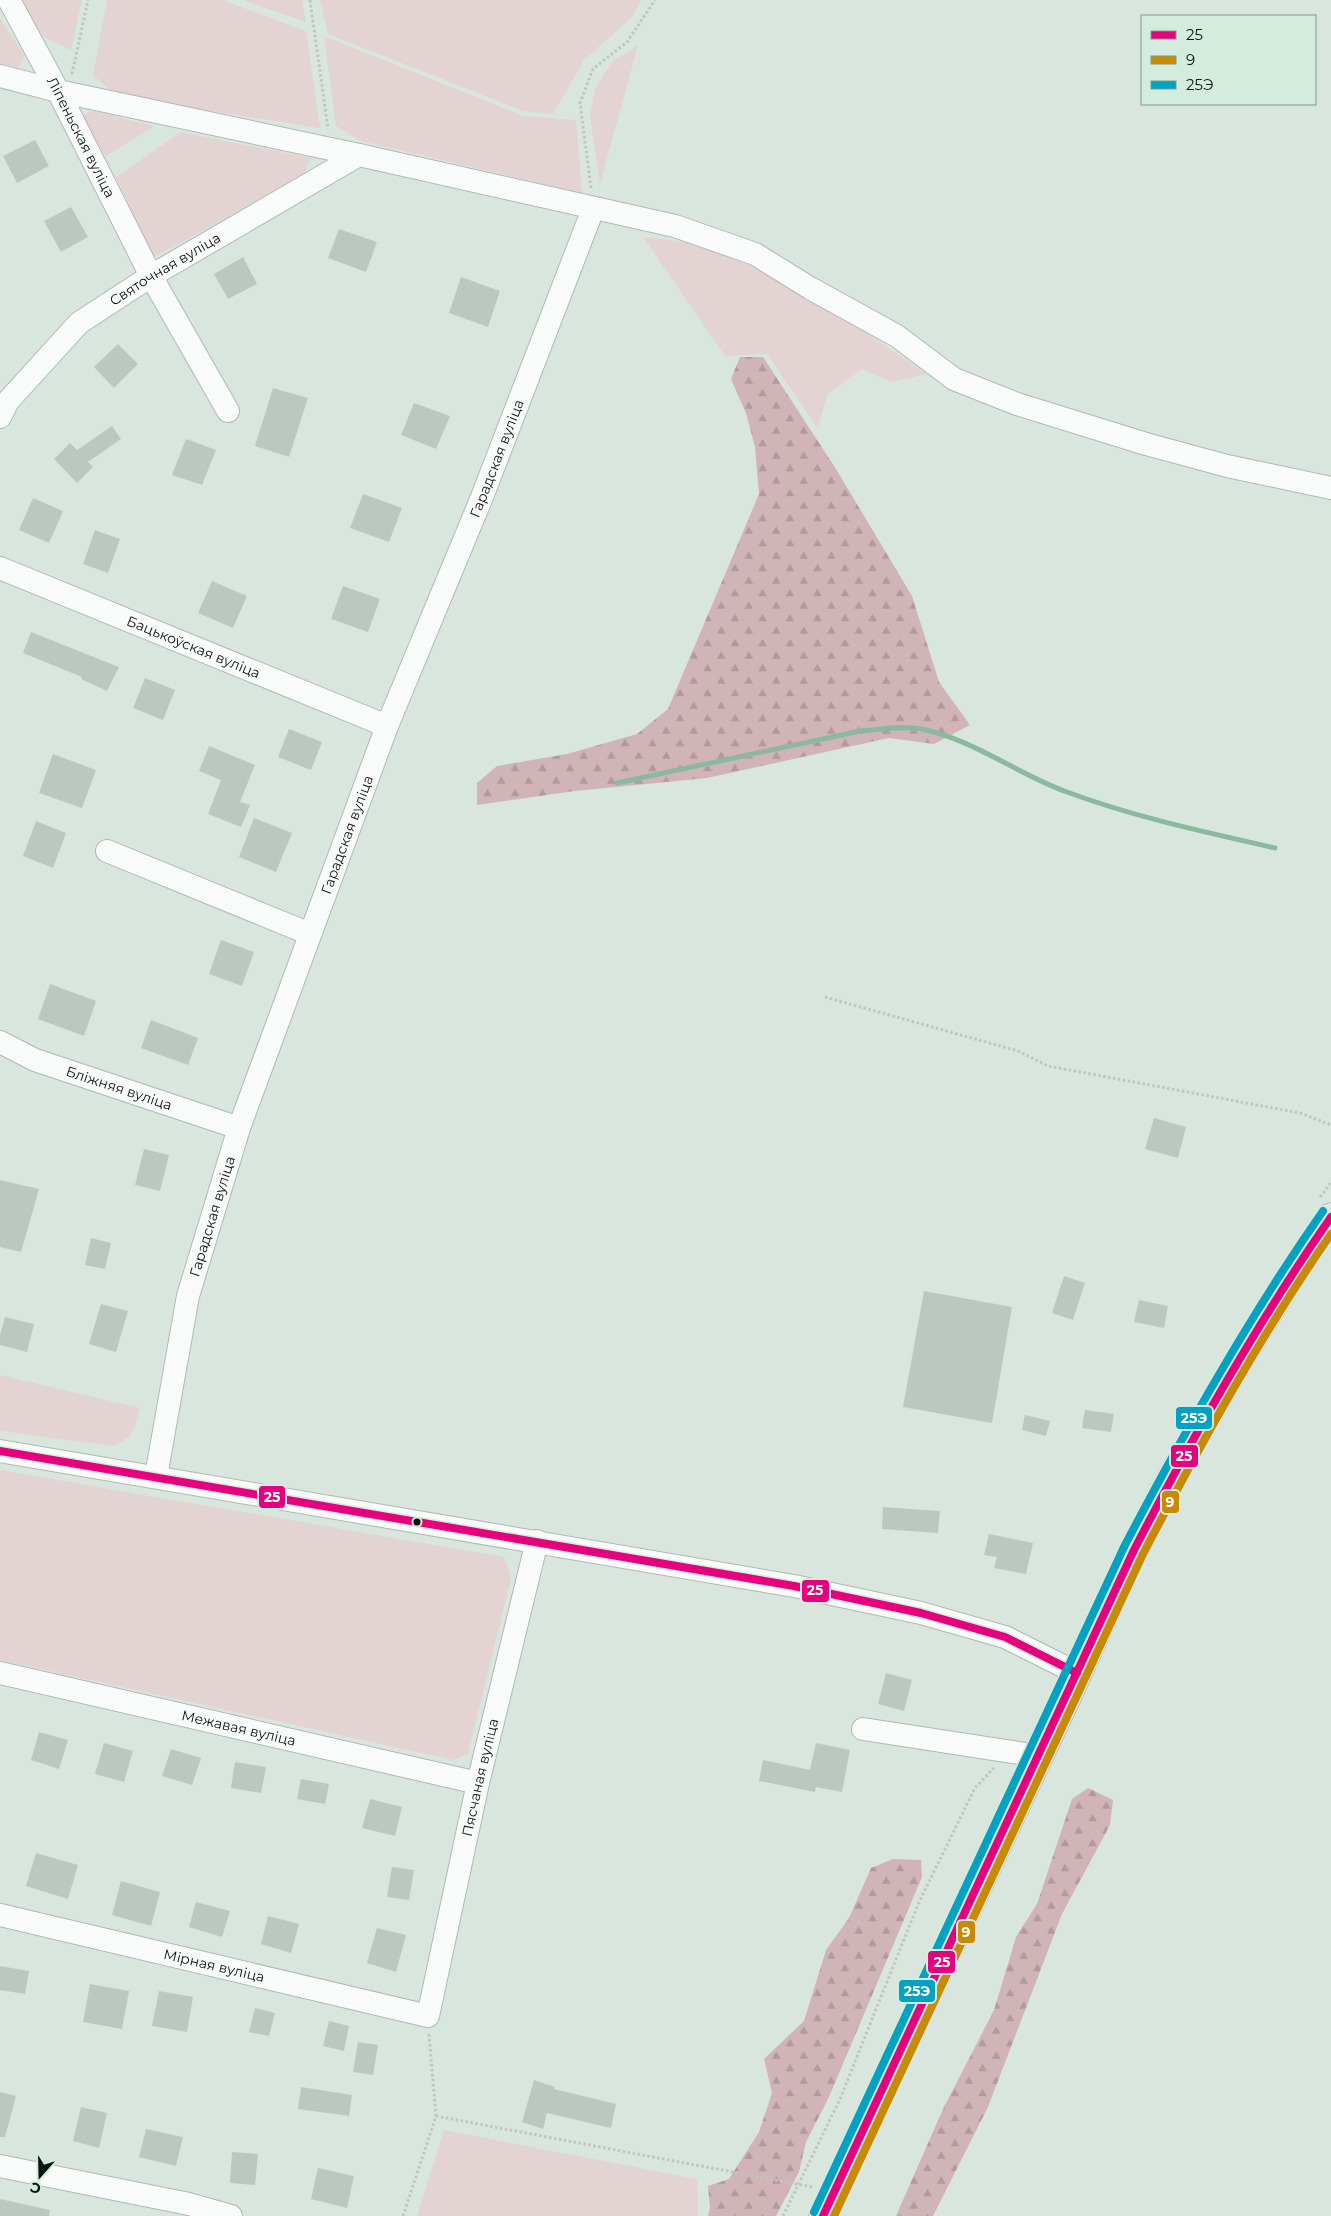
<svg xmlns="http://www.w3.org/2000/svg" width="1331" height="2216" viewBox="0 0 1331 2216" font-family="Montserrat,sans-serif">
<defs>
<pattern id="forest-firs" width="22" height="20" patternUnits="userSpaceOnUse" patternTransform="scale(1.25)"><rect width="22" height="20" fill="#d1b4b7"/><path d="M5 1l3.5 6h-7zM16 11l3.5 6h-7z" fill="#b29a9c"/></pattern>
</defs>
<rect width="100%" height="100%" fill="#d9e6de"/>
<g fill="#e3d3d3">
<path d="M19 0H82L71 50 44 37Z"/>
<path d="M107 0H222L306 31 320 128 117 96 93 75Z"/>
<path d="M243 0H302L306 22Z"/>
<path d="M320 0H642L632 17 584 60 553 114 523 111 328 34Z"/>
<path d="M0 18 24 55 21 64 15 70 0 66Z"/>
<path d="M324 36 523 116 576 120 582 193 361 141 336 126Z"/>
<path d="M638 45 600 184 590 116 595 88 612 62Z"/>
<path d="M93 111 154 126 106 156 99 148 81 116Z"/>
<path d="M181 132 312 158 302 176 154 257 116 177Z"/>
<path d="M643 237 689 242 759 269 850 321 927 374 892 382 862 369 827 395 818 429 767 354 725 356Z"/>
<path d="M0 1375 140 1408C134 1430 135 1435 114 1446L0 1431Z"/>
<path d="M0 1470 504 1557 511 1578 468 1754 453 1760 0 1660Z"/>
<path d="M444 2130 697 2179 698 2216H417Z"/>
</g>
<g fill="url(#forest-firs)">
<path d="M740 357H763L836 469 912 596 939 682 970 725 934 744 889 738 707 778 575 791 477 805V783L497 766 567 754 637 734 668 709 759 494 755 447 746 413 731 379Z"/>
<path d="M1088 1788 1113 1800 1110 1825 1062 1914 988 2107 933 2216H896L943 2109 994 2010 1016 1937 1037 1904 1072 1799Z"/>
<path d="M893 1859 921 1860 922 1877 829 2097 806 2142 799 2172 776 2216H708L710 2208 708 2186 729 2179 759 2132 772 2093 764 2059 804 2021 826 1950 849 1918 871 1868Z"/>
</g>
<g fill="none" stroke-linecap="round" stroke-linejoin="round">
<path stroke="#8bb9a0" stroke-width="5" d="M617 783 860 731C879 730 901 725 921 729 973 739 1017 774 1067 792 1134 817 1205 832 1275 848"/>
</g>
<g fill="#bdc7c1">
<path d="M35 140 49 166 17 183 3 156Z"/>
<path d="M71 207 88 237 61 252 44 221Z"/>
<path d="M339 229 377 242 366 272 328 258Z"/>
<path d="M243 257 257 284 228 299 214 274Z"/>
<path d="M461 277 500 291 488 327 449 313Z"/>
<path d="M118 344 138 364 114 388 94 367Z"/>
<path d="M273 388 308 398 289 457 255 446Z"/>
<path d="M414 403 450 416 436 449 401 435Z"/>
<path d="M112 426 121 439 88 462 93 467 77 483 54 459 70 443 77 450Z"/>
<path d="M186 439 216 450 202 485 172 475Z"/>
<path d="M363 494 402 508 389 542 350 528Z"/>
<path d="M33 498 63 511 49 543 19 530Z"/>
<path d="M95 530 120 539 108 573 83 564Z"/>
<path d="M212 581 247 596 233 628 198 613Z"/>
<path d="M343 586 380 599 368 632 331 619Z"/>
<path d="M31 632 119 667 107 691 81 679 82 677 23 653Z"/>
<path d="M145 678 175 690 163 720 133 708Z"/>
<path d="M289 729 322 742 311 770 278 757Z"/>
<path d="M209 746 255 765 240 802 250 805 241 827 208 814 221 780 199 771Z"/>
<path d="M53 754 96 770 82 808 39 793Z"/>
<path d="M254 818 292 833 276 872 239 857Z"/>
<path d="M36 821 66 833 53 868 23 856Z"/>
<path d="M221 940 254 952 242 986 209 974Z"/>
<path d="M50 984 96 1001 84 1036 38 1019Z"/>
<path d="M151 1020 198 1038 188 1065 141 1048Z"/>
<path d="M1154 1118 1186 1127 1178 1158 1145 1149Z"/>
<path d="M144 1149 169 1155 160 1191 135 1185Z"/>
<path d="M0 1180 39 1189 21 1252 0 1247Z"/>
<path d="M91 1238 111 1243 105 1269 85 1265Z"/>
<path d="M1064 1276 1085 1283 1073 1320 1052 1313Z"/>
<path d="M924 1291 1012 1307 992 1423 903 1407Z"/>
<path d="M1139 1300 1168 1306 1164 1328 1134 1322Z"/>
<path d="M101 1304 128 1311 116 1352 89 1344Z"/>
<path d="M5 1317 34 1324 27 1352 0 1345V1335Z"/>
<path d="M1085 1410 1114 1414 1111 1432 1082 1428Z"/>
<path d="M1025 1415 1050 1421 1046 1436 1022 1430Z"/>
<path d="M883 1507 940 1511 938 1533 882 1529Z"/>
<path d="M989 1534 1033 1543 1026 1574 994 1568 997 1557 984 1555Z"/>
<path d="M886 1673 912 1680 904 1711 878 1704Z"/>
<path d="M39 1732 68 1740 59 1769 31 1760Z"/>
<path d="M104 1743 133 1751 124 1782 95 1774Z"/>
<path d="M816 1743 850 1750 842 1792 816 1787 815 1792 759 1781 763 1760 810 1770Z"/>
<path d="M171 1749 201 1758 192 1785 162 1776Z"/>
<path d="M235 1762 266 1767 261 1793 231 1788Z"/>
<path d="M301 1779 329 1784 325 1804 297 1799Z"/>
<path d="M370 1799 402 1807 395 1836 362 1828Z"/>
<path d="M36 1853 78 1865 68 1899 26 1886Z"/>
<path d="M392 1867 414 1870 409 1900 387 1897Z"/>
<path d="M121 1881 160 1892 151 1926 112 1915Z"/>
<path d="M196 1902 230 1911 222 1937 189 1927Z"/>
<path d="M268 1916 299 1924 291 1953 261 1944Z"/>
<path d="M377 1928 406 1935 396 1972 367 1963Z"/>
<path d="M0 1966 29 1971 25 1994 0 1990Z"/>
<path d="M90 1984 129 1991 122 2029 83 2022Z"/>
<path d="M159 1991 193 1997 187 2032 152 2026Z"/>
<path d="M255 2008 275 2013 269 2036 249 2032Z"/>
<path d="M329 2021 349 2026 344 2051 323 2046Z"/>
<path d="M358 2042 378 2045 373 2075 353 2072Z"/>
<path d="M534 2080 555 2087 554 2089 616 2104 611 2128 547 2113 543 2129 522 2122Z"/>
<path d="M301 2087 352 2095 349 2116 298 2109Z"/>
<path d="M0 2092 16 2096 5 2137H0Z"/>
<path d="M81 2107 107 2113 99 2148 73 2141Z"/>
<path d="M146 2129 183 2137 176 2166 139 2157Z"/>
<path d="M232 2152 258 2154 255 2185 230 2183Z"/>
<path d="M318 2168 354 2176 347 2208 311 2199Z"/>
<path d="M0 2199 50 2210 49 2216H0Z"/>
</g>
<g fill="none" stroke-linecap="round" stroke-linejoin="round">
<g stroke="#afb9b3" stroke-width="24">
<g id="minor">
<path id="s1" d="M9 0 58 91 151 276 228 411"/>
<path d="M0 76 58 91 359 155 675 226 755 254 810 288 897 336 954 379 1017 404 1146 444 1227 466 1331 488"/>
<path id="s2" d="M0 417 8 401 79 323 151 276 359 155"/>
<path id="s3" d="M0 568 387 726"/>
<path d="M107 851 310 934"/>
<path id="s4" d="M0 1042 35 1060 239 1128"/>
<path d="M0 1451 794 1586 921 1613 1005 1637 1077 1673"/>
<path id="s5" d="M156 1476 188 1296 239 1128 387 726 482 497 593 209"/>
<path id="s6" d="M0 1673 478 1783"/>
<path d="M863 1729 1038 1756"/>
<path id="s7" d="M0 1915 428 2016 478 1783 537 1541"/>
<path d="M0 2166 189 2204 231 2216"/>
</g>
</g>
<g stroke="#a19999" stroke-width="29">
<path id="major" d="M823 2216 1068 1695 1134 1550 1175 1471 1240 1359 1303 1257 1331 1217"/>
</g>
<g stroke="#c0c5c2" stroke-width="3" stroke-dasharray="2.5 2.5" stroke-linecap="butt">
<path d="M310 0 328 129"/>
<path d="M72 74 88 0"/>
<path d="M591 188 580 103 593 69 627 42 655 0"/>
<path d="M825 997 1018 1051 1048 1066 1300 1113 1331 1125"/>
<path d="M1320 1197 1331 1183"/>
<path d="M436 2116 812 2187"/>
<path d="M403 2216 436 2116 429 2034"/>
<path d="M783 2216 840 2099 919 1902 975 1788 994 1768"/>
</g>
<use href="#minor" stroke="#f9fbfa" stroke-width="22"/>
<use href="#major" stroke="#e7e2e2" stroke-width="28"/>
<g stroke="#d3ecdd" stroke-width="11">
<g id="bus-1">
<path d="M0 1451 794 1586 921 1613 1005 1637 1077 1673"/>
<path d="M823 2216 1134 1550C1193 1436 1257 1323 1331 1217"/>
</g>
</g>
<g stroke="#d3ecdd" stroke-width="11">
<path id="bus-2" d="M834 2216 1143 1554C1200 1445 1260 1336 1331 1234"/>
</g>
<g stroke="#d3ecdd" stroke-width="11">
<path id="bus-3" d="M814 2212 1125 1545C1185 1431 1249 1317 1323 1211"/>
</g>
<use href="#bus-1" stroke="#e5007d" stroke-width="8"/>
<use href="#bus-2" stroke="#c88903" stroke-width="8"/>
<use href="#bus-3" stroke="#00a2c4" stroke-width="8"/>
</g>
<circle fill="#0a130e" stroke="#d3ecdd" stroke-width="2" cx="417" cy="1522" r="4.5"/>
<g text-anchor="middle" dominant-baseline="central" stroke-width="4" stroke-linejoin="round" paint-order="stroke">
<g font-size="14" fill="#0a130e" stroke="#d3ecdd">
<text stroke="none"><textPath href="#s1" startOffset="155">Ліпеньская вуліца</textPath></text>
<text stroke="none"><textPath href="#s2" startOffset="225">Святочная вуліца</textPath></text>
<text stroke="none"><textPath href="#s5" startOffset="1076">Гарадская вуліца</textPath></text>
<text stroke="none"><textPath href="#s3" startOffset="209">Бацькоўская вуліца</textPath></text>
<text stroke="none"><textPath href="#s5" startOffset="671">Гарадская вуліца</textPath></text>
<text stroke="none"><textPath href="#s4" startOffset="128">Бліжняя вуліца</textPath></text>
<text stroke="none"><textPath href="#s5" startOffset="266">Гарадская вуліца</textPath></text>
<text stroke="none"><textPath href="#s6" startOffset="245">Межавая вуліца</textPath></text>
<text stroke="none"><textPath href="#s7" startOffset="684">Пясчаная вуліца</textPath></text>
<text stroke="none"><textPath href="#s7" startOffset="220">Мірная вуліца</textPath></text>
</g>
</g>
<g stroke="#d3ecdd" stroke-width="2">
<rect x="1175" y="1406" width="38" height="24" rx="5" fill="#00a2c4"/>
<rect x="1170" y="1444" width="29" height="24" rx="5" fill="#e5007d"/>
<rect x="258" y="1485" width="28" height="24" rx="5" fill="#e5007d"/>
<rect x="1161" y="1490" width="19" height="24" rx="5" fill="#c88903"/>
<rect x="801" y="1579" width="29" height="24" rx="5" fill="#e5007d"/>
<rect x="957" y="1920" width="19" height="24" rx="5" fill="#c88903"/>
<rect x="927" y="1950" width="29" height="24" rx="5" fill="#e5007d"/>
<rect x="898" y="1979" width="38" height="24" rx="5" fill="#00a2c4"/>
</g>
<g font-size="14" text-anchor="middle" font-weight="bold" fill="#fff">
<text x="1194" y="1423">25Э</text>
<text x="1184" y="1461">25</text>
<text x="272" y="1502">25</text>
<text x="1170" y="1507">9</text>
<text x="815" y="1595">25</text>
<text x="966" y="1937">9</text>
<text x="942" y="1967">25</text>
<text x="917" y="1996">25Э</text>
</g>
<rect x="1141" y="15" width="175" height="90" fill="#d3ecdd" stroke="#83958a"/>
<rect x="1151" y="31" width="25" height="8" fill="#e5007d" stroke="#83958a"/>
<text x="1186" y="40" font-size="15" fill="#0a130e">25</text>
<rect x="1151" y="56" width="25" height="8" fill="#c88903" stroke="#83958a"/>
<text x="1186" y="65" font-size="15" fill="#0a130e">9</text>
<rect x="1151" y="81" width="25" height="8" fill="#00a2c4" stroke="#83958a"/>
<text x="1186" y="90" font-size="15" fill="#0a130e">25Э</text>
<g transform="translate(40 2176) rotate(200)" stroke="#d3ecdd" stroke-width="4" paint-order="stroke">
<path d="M0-4L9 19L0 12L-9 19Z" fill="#0a130e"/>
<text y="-8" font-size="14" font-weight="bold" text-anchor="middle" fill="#0a130e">С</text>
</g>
</svg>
